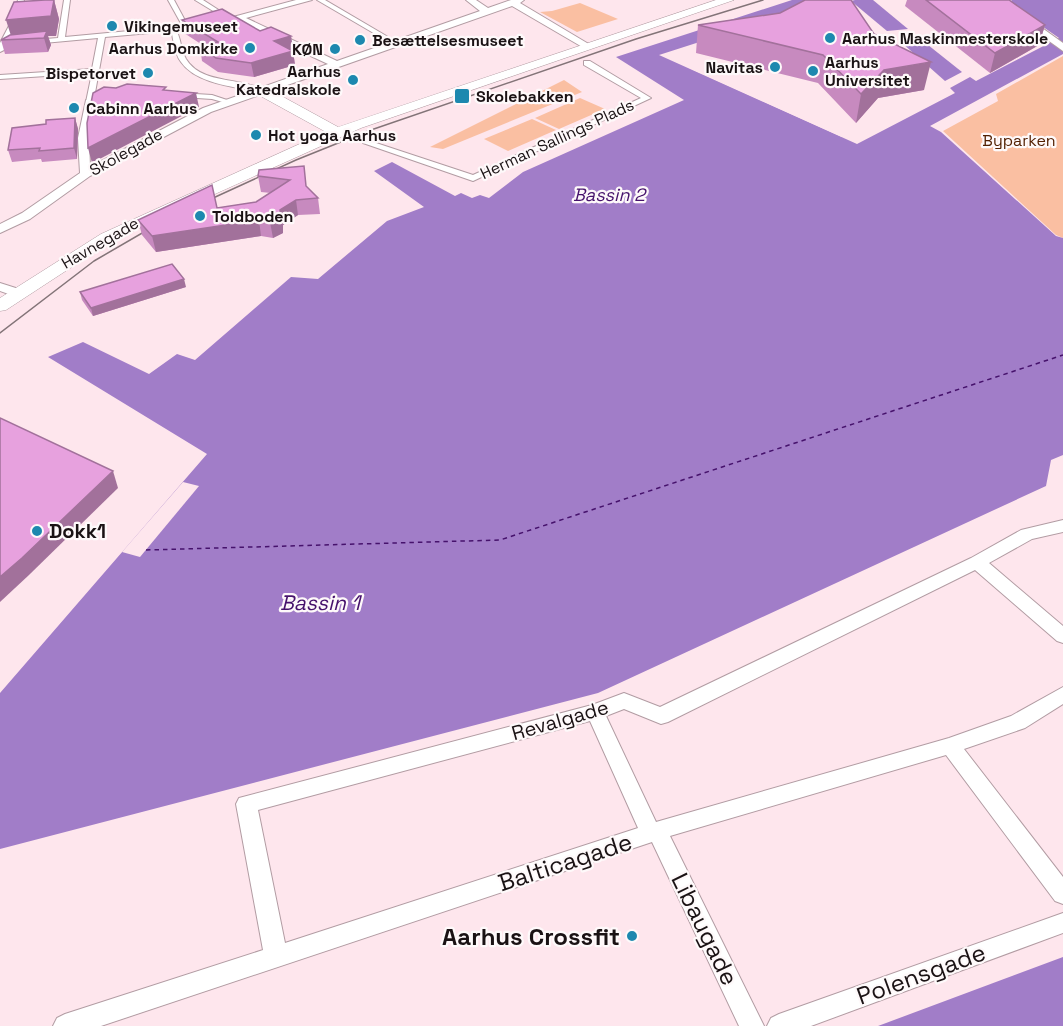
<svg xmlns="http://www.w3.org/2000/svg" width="1063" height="1026" viewBox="0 0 1063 1026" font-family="'Space Grotesk',sans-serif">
<rect width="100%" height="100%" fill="#fee6ed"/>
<g fill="#fabfa2">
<path d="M580 3 618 19 577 32 540 12 552 11Z"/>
<path d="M1063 56V238L1056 235 943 131 998 101 996 94Z"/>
<path d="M564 80 582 92 443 149 430 147Z"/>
<path d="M580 98 605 109 559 129 535 118Z"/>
<path d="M532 119 556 130 508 151 484 139Z"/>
</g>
<g fill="#a17dc8">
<path d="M792 0H830L659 55 857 144 955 93 950 88 970 77 976 81 1059 38 1009 3 1012 0H1063V54L930 126 941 132 1056 236 1063 238V455L1051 460 1046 486 598 693 0 849V693L207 454 48 357 83 342 149 374 177 354 195 360 291 277 318 279 387 221 424 207 374 171 392 162 455 196 461 193 472 198 480 195 489 198 523 172 684 100 616 57Z"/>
<path d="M855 0H873L908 29 887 31 851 1Z"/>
<path d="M923 41 962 72 945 81 902 43Z"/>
<path d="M1063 957V1026H878Z"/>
</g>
<g fill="#fee6ed">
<path d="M689 68 700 70 844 135 842 137Z"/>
<path d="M183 482 199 486 140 557 122 552Z"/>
</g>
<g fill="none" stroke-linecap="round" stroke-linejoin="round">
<path stroke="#46126c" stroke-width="1.5" stroke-dasharray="4.5 4" stroke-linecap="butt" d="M146 550 500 540 1063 355"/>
<g stroke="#b29ca3" stroke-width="2">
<g id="pedestrian">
<path d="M18 0H24L18 20 4 50 0 52V43L12 20Z"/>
<path d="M64 0H70L65 37 161 28 177 32C181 40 181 50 186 59 202 85 242 77 264 90L260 92C236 87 196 84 181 62 175 54 174 44 172 34L161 32 105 37 93 104 86 102 92 73 0 79V75L92 69 98 38 33 44 30 42 33 40 58 38Z"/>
<path d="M168 0H174L188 26 187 27H183Z"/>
<path d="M195 0H203L228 16 223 17Z"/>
<path d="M317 0H325L400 44 394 45Z"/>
<path d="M584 61H590L651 98 473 181 363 143 370 141 473 175 641 98 584 65Z"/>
<path d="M179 93 212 95 230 101 226 103 212 99 182 97H179Z"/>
</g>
</g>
<g stroke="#b29ca3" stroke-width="2">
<g id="minor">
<path d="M296 0H312L246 18 337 61 480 11 466 0H476L488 8 511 0H524L520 3 592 46 584 48 512 6 211 112 90 176 30 219 0 233V224L22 213 80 173 78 138 86 100 95 102 89 138 90 167 203 108 328 64 259 32 233 17Z"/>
<path d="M992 0H1003L1063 43V51Z"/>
<path d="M0 283 22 290 24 293 17 297 0 291Z"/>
<path d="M1063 520V532L1032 539 989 563 1063 626V643L1057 641 975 570 668 722 661 724 624 709 606 716 656 822 949 738 1011 716 1063 687V704L1025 728 964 749 1063 877V904L1055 901 946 755 670 836 764 1026H739L652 842 101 1026H53L57 1018 65 1014 263 950 236 804 239 798 592 705 624 693 660 707 971 558 1021 530ZM590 721 638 828 285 943 258 810Z"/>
<path d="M1063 913V933L811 1026H767L771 1018 779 1014Z"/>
</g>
</g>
<g stroke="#b29ca3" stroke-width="1">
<path id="tertiary" d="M716 0H734L361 128 113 240 6 310 0 311V298L101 234 326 132 255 93 253 90 255 87H265L338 127Z"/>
</g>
<use href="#pedestrian" fill="#fff" fill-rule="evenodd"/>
<use href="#minor" fill="#fff" fill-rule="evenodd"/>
<use href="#tertiary" fill="#fff" fill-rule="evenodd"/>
<g stroke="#837478" stroke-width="1.5">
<path d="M200 204 296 160 368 131 636 39 763 0"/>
<path d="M0 333 94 261 156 225"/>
</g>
</g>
<g fill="#c78abf">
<path d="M54 0 59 19 56 36H48L51 45 48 52 5 54 1 40 10 35Z"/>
<path d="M907 0H1009L1045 25 1039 45 990 73 905 6Z"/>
<path d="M780 13 874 34 924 90 878 98 856 123 818 83 696 53 698 25Z"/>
<path d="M182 20 260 31 291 36 293 50H292L293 51 295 65 254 77 218 72 202 61 200 47 204 46 184 33Z"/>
<path d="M75 118 78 129 77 159 42 162 41 159 12 162 8 150 46 124Z"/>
<path d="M259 170 306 186 318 198 320 214 298 215 283 225V233L273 238 261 236 156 252 142 235 138 220 256 202 271 193 261 192 258 176Z"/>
<path d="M186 287 93 316 82 300 80 292Z"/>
</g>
<g fill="#a2719b">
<path d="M54 0 59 19 56 36H48L51 45 48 52 44 38 12 39 6 20Z"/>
<path d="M1045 25 1039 45 990 73 995 53Z"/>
<path d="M291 36 293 50 276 55 274 41Z"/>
<path d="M293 51 295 65 254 77 251 63Z"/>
<path d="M931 62 924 90 878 98 856 123 861 94 884 70Z"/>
<path d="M196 93 199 107 92 163 88 148Z"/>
<path d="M75 118 78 129 77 159 74 148Z"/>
<path d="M296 200 298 215 283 225V233L273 238 270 222 280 210Z"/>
<path d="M259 220 261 236 156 252 152 236Z"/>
<path d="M184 279 186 287 93 316 91 308Z"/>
<path d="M113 471 118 488 29 575 0 602V577Z"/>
</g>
<g fill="#e7a1de" stroke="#a2719b" stroke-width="1.5">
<path d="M45 0H54L51 16 6 20 14 2Z"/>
<path d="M805 0H851L874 34 931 62 884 70 861 94 823 55 698 25 780 13Z"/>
<path d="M926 0H1009L1045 25 995 53Z"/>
<path d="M222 9 260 31 271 27 291 36 274 41 293 51 251 63 216 58 200 47 218 42 182 20Z"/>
<path d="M47 31 44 38 1 40 10 35Z"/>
<path d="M127 84 166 87 163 90 196 93 88 148 87 123 93 93 104 87 116 88Z"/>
<path d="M75 118 74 148 39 151 40 148 8 150 12 128 46 124V120Z"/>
<path d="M304 166 306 186 318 198 296 200 280 210V217L270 222 259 220 152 236 138 220 212 185 217 208 256 202 290 180 258 176 259 170Z"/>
<path d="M172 264 184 279 91 308 80 292Z"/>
<path d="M0 418 113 471 22 558 0 577Z"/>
</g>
<g fill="#1d88af" stroke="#fef9fa" stroke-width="2">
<circle cx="112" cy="26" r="6"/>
<circle cx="830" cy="38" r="6"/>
<circle cx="360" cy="40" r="6"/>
<circle cx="250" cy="48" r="6"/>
<circle cx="335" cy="49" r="6"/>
<circle cx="775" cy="67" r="6"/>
<circle cx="813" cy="71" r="6"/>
<circle cx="148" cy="73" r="6"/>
<circle cx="353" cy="80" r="6"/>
<rect x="454" y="88" width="16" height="16" rx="3"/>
<circle cx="74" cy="108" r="6"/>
<circle cx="256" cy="135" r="6"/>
<circle cx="200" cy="216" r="6"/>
<circle cx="37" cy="531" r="6"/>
<circle cx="632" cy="936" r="6"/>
</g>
<g text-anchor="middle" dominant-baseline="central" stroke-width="4.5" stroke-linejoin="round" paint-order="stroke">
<g font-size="16" font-weight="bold" fill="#1a1214" stroke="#fef9fa" text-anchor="start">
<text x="124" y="26">Vikingemuseet</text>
<text x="842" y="38">Aarhus Maskinmesterskole</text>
<text x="372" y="40">Besættelsesmuseet</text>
<text x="238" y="48" text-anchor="end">Aarhus Domkirke</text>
<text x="323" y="49" text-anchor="end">KØN</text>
<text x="825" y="62">Aarhus<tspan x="825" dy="18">Universitet</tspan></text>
<text x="763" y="67" text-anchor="end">Navitas</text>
<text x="341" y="71" text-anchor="end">Aarhus<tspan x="341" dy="18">Katedralskole</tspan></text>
<text x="136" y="73" text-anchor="end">Bispetorvet</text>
<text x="476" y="96">Skolebakken</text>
<text x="86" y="108">Cabinn Aarhus</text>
<text x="268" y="135">Hot yoga Aarhus</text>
<text x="212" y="216">Toldboden</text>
</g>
<g font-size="16" fill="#1a1214" stroke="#fef9fa">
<text transform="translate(557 139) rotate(-25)">Herman Sallings Plads</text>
<text transform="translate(126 152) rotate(-29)">Skolegade</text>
<text transform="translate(100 243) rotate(-30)">Havnegade</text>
</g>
<g font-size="16" fill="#521f00" stroke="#fef9fa">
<text x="1019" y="140">Byparken</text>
</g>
<g font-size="18" font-style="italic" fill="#46126c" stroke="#fef9fa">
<text x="609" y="194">Bassin 2</text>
</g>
<g font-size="20" font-weight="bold" fill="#1a1214" stroke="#fef9fa" text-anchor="start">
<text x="49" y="531">Dokk1</text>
</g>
<g font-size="20" fill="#1a1214" stroke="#fef9fa">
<text transform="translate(560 720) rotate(-16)">Revalgade</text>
</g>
<g font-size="21" font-style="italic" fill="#46126c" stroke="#fef9fa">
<text x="320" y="602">Bassin 1</text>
</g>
<g font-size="24" fill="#1a1214" stroke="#fef9fa">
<text transform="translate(565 862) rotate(-18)">Balticagade</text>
<text transform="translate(705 929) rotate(64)">Libaugade</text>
<text transform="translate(921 974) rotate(-20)">Polensgade</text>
</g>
<g font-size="24" font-weight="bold" fill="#1a1214" stroke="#fef9fa" text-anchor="end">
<text x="620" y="936">Aarhus Crossfit</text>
</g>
</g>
</svg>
